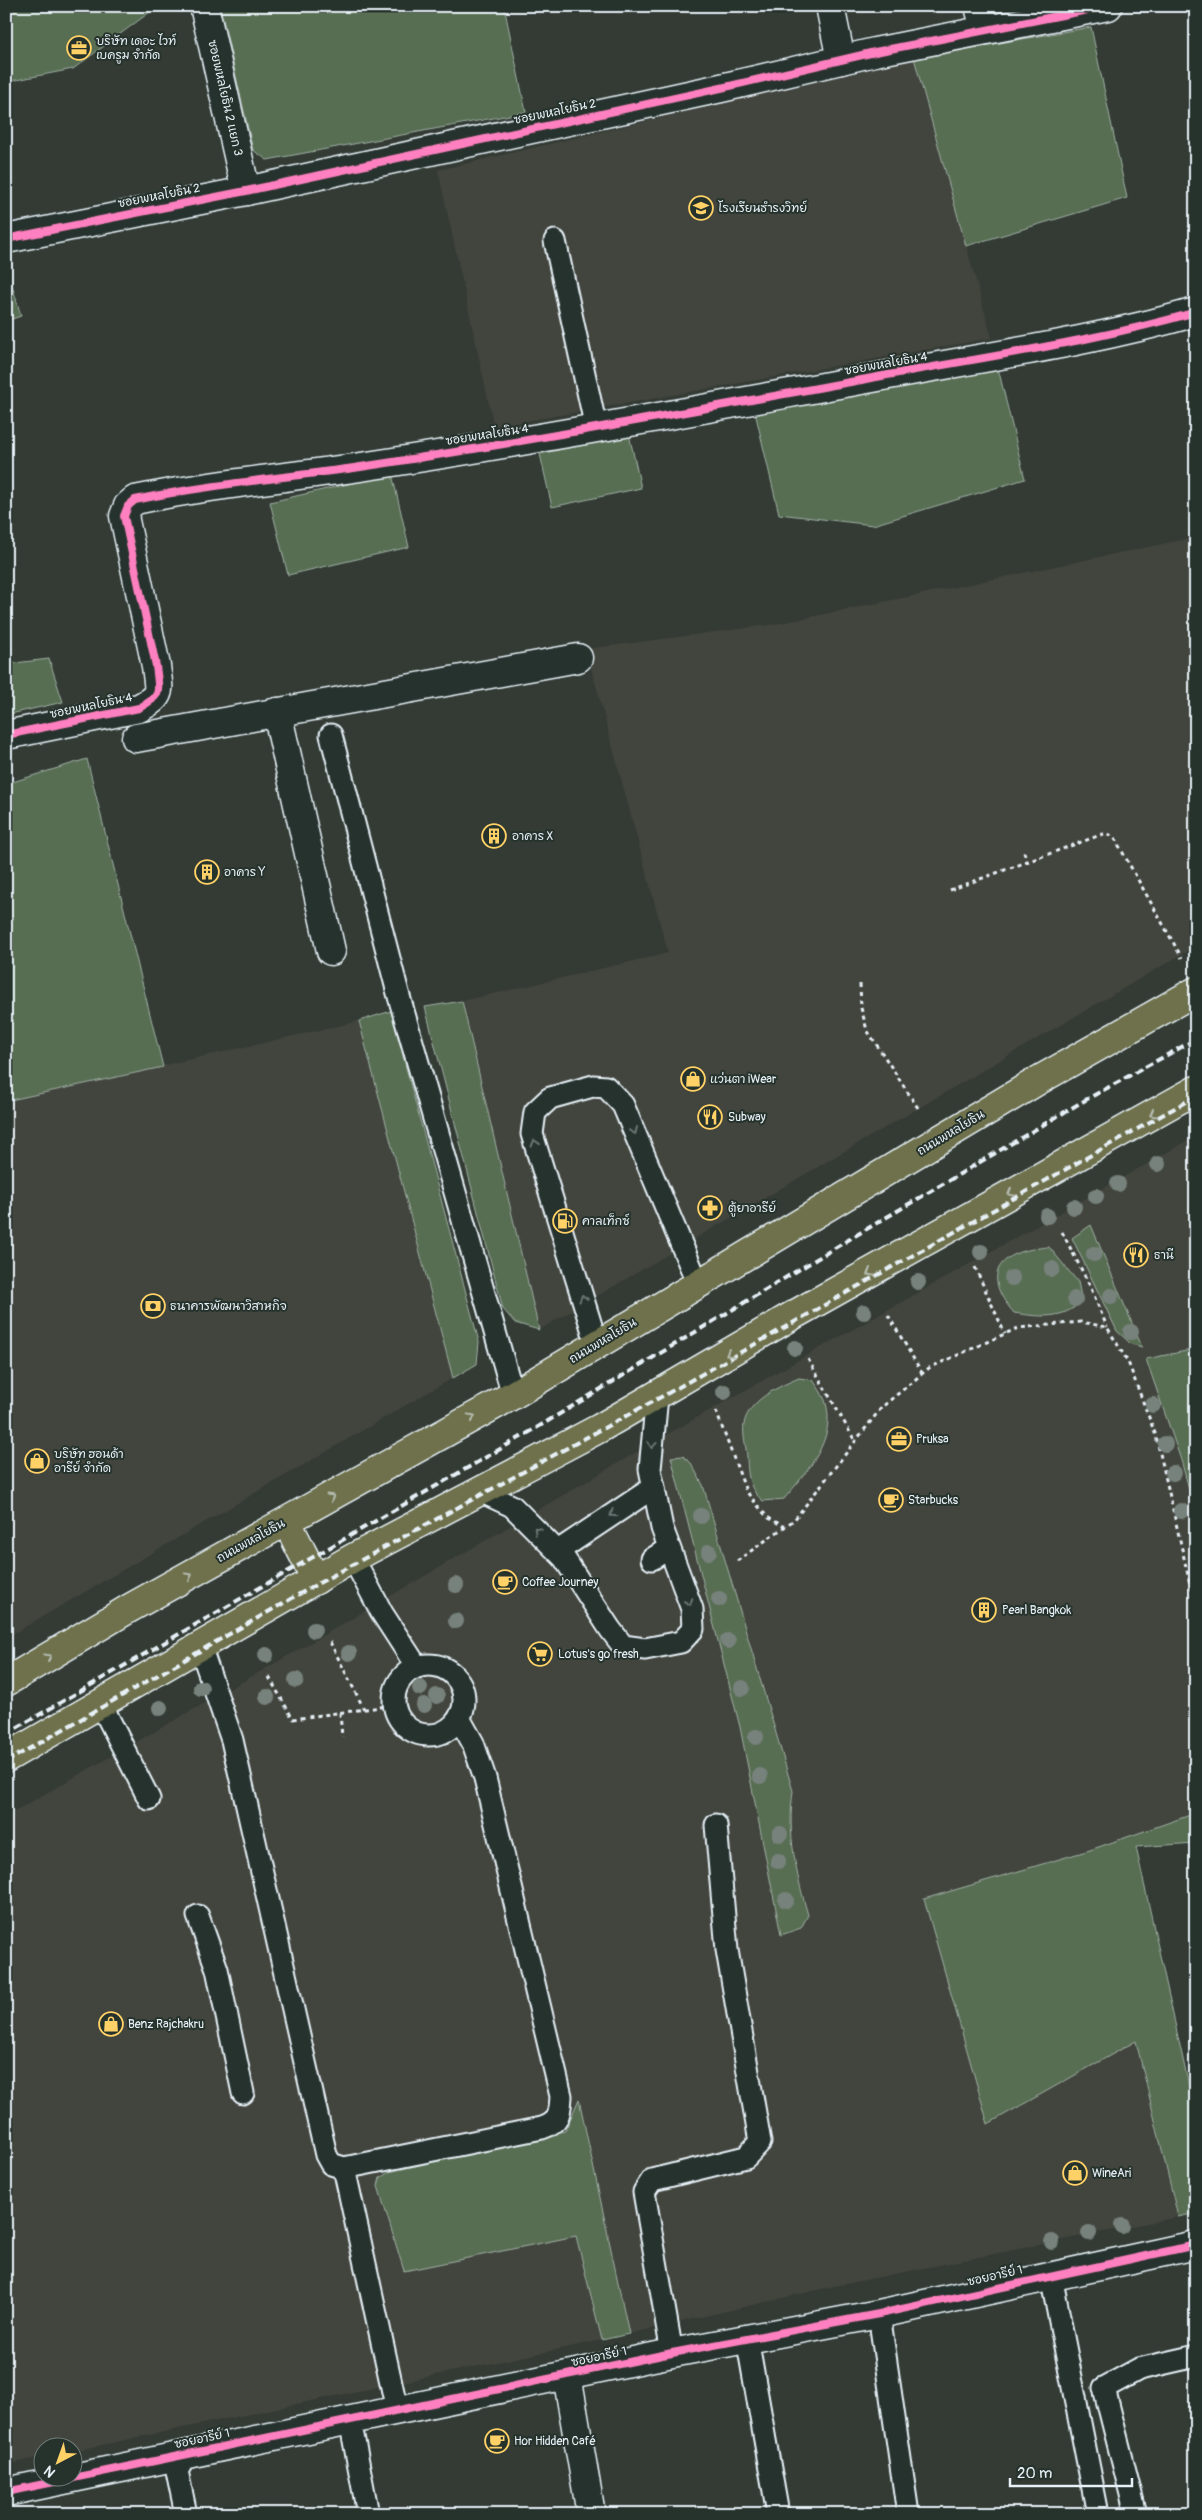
<svg xmlns="http://www.w3.org/2000/svg" width="1202" height="2520" viewBox="0 0 1202 2520" font-family="Pangolin,'Playpen Sans Thai',sans-serif">
<rect width="100%" height="100%" fill="#333b34"/>
<filter id="ink" filterUnits="userSpaceOnUse"><feTurbulence type="fractalNoise" baseFrequency=".02" numOctaves="2"/><feDisplacementMap in="SourceGraphic" scale="10" xChannelSelector="R" yChannelSelector="G"/><feConvolveMatrix kernelMatrix="1 2 1 2 8 2 1 2 1" color-interpolation-filters="sRGB"/></filter>
<g filter="url(#ink)">
<g fill="#42443d">
<path d="M914 58 992 338 494 427 438 170Z"/>
<path d="M1196 537V946L539 1330 462 1001 668 953 586 649 776 624Z"/>
<path d="M359 1021 453 1378 6 1638V1101Z"/>
<path d="M1196 1136V1356L1181 1460 1191 1496 1196 1494V1843L1090 1851 1178 2217 835 2286 598 2341 73 2451 72 2448H42V2457L6 2465V1816L291 1654 664 1436Z"/>
</g>
<g fill="#586e53" stroke="#a0b0a6">
<path d="M6 6H158L73 69 6 82Z"/>
<path d="M220 6H504L526 112 267 160 253 150Z"/>
<path d="M1091 27 1127 198 966 246 914 58Z"/>
<path d="M6 264 21 316 6 321Z"/>
<path d="M998 368 1025 479 873 525 779 514 755 412Z"/>
<path d="M629 434 641 488 552 507 540 454Z"/>
<path d="M392 474 409 547 288 575 270 502Z"/>
<path d="M49 659 63 702 6 715V664Z"/>
<path d="M87 759 163 1067 6 1101V784Z"/>
<path d="M462 1001 539 1330 515 1323 503 1309 425 1007Z"/>
<path d="M391 1011 479 1342 477 1364 453 1378 359 1021Z"/>
<path d="M1091 1225 1142 1347 1131 1344 1117 1331 1072 1238Z"/>
<path d="M1049 1247 1078 1282 1082 1301C1063 1320 1040 1317 1014 1313 978 1272 1002 1250 1049 1247Z"/>
<path d="M1196 1349V1494L1191 1496 1181 1460 1146 1359Z"/>
<path d="M799 1378 813 1380C817 1386 822 1393 825 1400 838 1438 807 1472 784 1499L763 1501C749 1489 748 1477 747 1459 747 1448 742 1435 744 1424 748 1400 780 1386 799 1378Z"/>
<path d="M683 1456 691 1463 703 1485 793 1791C787 1835 796 1873 808 1915L801 1928 781 1935 740 1727 671 1457Z"/>
<path d="M1196 1813V1843L1136 1847 1196 2118V2213L1178 2217 1136 2041 988 2124 924 1899 1090 1850Z"/>
<path d="M579 2099 629 2334 602 2340 576 2236 404 2271 378 2186 380 2178 389 2172 565 2131Z"/>
</g>
<g fill="none" stroke-linecap="round" stroke-linejoin="round">
<g stroke="#e8f1f8" stroke-width="25">
<g id="service">
<path d="M555 241 596 428"/>
<path d="M331 735 398 993 513 1395"/>
<path d="M597 1345 532 1134 535 1112 550 1098 593 1086 606 1087 623 1105 698 1284"/>
<path d="M480 1491 512 1506 564 1558 610 1629 623 1646 645 1649 681 1642 693 1629 692 1609 662 1528 650 1469 657 1396"/>
<path d="M558 1551 654 1487"/>
<path d="M353 1558 382 1613 417 1667"/>
<path d="M652 1559 669 1548"/>
<path d="M200 1646 232 1740 326 2155 331 2164 344 2168 542 2128C560 2122 560 2113 561 2096L485 1778 473 1743 459 1718"/>
<circle cx="429" cy="1700" r="35"/>
<path d="M101 1704 149 1799"/>
<path d="M198 1916 217 1969 243 2093"/>
<path d="M344 2168 397 2410"/>
<path d="M1051 2276 1098 2514"/>
<path d="M879 2314 908 2514"/>
<path d="M747 2338 778 2514"/>
<path d="M672 2353 644 2192 652 2180 746 2157 760 2142 727 1950 716 1825"/>
<path d="M350 2420 368 2514"/>
<path d="M186 2514 177 2471 187 2454"/>
<path d="M1136 2514 1104 2388 1139 2369 1196 2356"/>
</g>
</g>
<g stroke="#e8f1f8" stroke-width="31">
<g id="minor">
<path d="M204 6 246 191"/>
<path d="M830 6 841 60"/>
<path d="M979 6 985 30"/>
<path d="M6 239 246 191 721 88 875 52 1108 6"/>
<path d="M277 712 331 951"/>
<path d="M6 735 139 708C163 695 159 692 156 666L124 516 128 506 135 500C207 485 281 478 354 468 526 442 696 410 867 379 976 358 1089 343 1196 312"/>
<path d="M136 738 578 658"/>
<path d="M567 2375 591 2514"/>
<path d="M6 2492 672 2353 879 2314 1196 2245"/>
</g>
</g>
<g stroke="#e8f1f8" stroke-width="31">
<g id="primary">
<path d="M287 1522 316 1580"/>
<path d="M6 1682 130 1608 513 1395 1039 1080 1196 991"/>
<path d="M6 1758 353 1558 600 1428 790 1317 1196 1090"/>
</g>
</g>
<g stroke="#e8f1f8" stroke-width="3" stroke-dasharray="4 4" stroke-linecap="butt">
<path d="M1024 852 1027 862"/>
<path d="M950 890 1106 833 1114 837 1182 958"/>
<path d="M860 984 861 1008 867 1030 920 1111"/>
<path d="M1062 1232 1090 1286 1107 1327"/>
<path d="M975 1267 1005 1334"/>
<path d="M888 1315 922 1373"/>
<path d="M808 1359 855 1441"/>
<path d="M716 1411 746 1491 767 1517 785 1527"/>
<path d="M737 1561 794 1520 882 1407 929 1368 1018 1328 1081 1322 1107 1327 1128 1362 1156 1436 1193 1597"/>
<path d="M330 1642 364 1709"/>
<path d="M269 1677 293 1719 395 1705"/>
<path d="M340 1713 342 1737"/>
<path d="M6 1828 7 1829"/>
</g>
<use href="#service" stroke="#26332d" stroke-width="21"/>
<use href="#minor" stroke="#26332d" stroke-width="28"/>
<use href="#primary" stroke="#6e714b" stroke-width="28"/>
<g stroke="#e8f1f8" stroke-width="4" stroke-dasharray="8 4" stroke-linecap="butt">
<path d="M6 1734 528 1433 843 1243 1080 1103 1196 1039"/>
<path d="M6 1762 317 1584 670 1392 1196 1096"/>
</g>
<g stroke="#26332d" stroke-width="11">
<g id="cycleway">
<path d="M6 239 246 191 721 88 875 52 1108 6"/>
<path d="M6 735 139 708C163 695 159 692 156 666L124 516 128 506 135 500C207 485 281 478 354 468 526 442 696 410 867 379 976 358 1089 343 1196 312"/>
<path d="M6 2492 672 2353 879 2314 1196 2245"/>
</g>
</g>
<use href="#cycleway" stroke="#ff80c0" stroke-width="8"/>
</g>
<g fill="#77827c">
<circle cx="1158" cy="1164" r="8"/>
<circle cx="1118" cy="1184" r="8"/>
<circle cx="1096" cy="1196" r="8"/>
<circle cx="1074" cy="1207" r="8"/>
<circle cx="1047" cy="1216" r="8"/>
<circle cx="981" cy="1252" r="8"/>
<circle cx="1094" cy="1254" r="8"/>
<circle cx="1052" cy="1269" r="8"/>
<circle cx="1012" cy="1278" r="8"/>
<circle cx="918" cy="1282" r="8"/>
<circle cx="1111" cy="1296" r="8"/>
<circle cx="1075" cy="1299" r="8"/>
<circle cx="864" cy="1312" r="8"/>
<circle cx="1131" cy="1332" r="8"/>
<circle cx="795" cy="1348" r="8"/>
<circle cx="724" cy="1392" r="8"/>
<circle cx="1153" cy="1405" r="8"/>
<circle cx="1165" cy="1444" r="8"/>
<circle cx="1173" cy="1473" r="8"/>
<circle cx="1181" cy="1511" r="8"/>
<circle cx="701" cy="1516" r="8"/>
<circle cx="709" cy="1552" r="8"/>
<circle cx="456" cy="1585" r="8"/>
<circle cx="719" cy="1599" r="8"/>
<circle cx="456" cy="1621" r="8"/>
<circle cx="314" cy="1630" r="8"/>
<circle cx="728" cy="1641" r="8"/>
<circle cx="349" cy="1653" r="8"/>
<circle cx="266" cy="1655" r="8"/>
<circle cx="296" cy="1680" r="8"/>
<circle cx="201" cy="1688" r="8"/>
<circle cx="420" cy="1688" r="8"/>
<circle cx="742" cy="1688" r="8"/>
<circle cx="437" cy="1696" r="8"/>
<circle cx="267" cy="1697" r="8"/>
<circle cx="424" cy="1705" r="8"/>
<circle cx="160" cy="1708" r="8"/>
<circle cx="756" cy="1737" r="8"/>
<circle cx="760" cy="1776" r="8"/>
<circle cx="780" cy="1834" r="8"/>
<circle cx="778" cy="1861" r="8"/>
<circle cx="786" cy="1900" r="8"/>
<circle cx="1122" cy="2226" r="8"/>
<circle cx="1089" cy="2233" r="8"/>
<circle cx="1052" cy="2242" r="8"/>
</g>
<defs><path id="oneway-chevron" d="M-2-3.5L2.5 0L-2 3.5" fill="none" stroke-width="1.6" stroke-linecap="round" stroke-linejoin="round" transform="scale(1.25)"/></defs>
<g stroke="#b7beb3">
<use href="#oneway-chevron" transform="translate(1153 1114) rotate(151)"/>
<use href="#oneway-chevron" transform="translate(1011 1193) rotate(151)"/>
<use href="#oneway-chevron" transform="translate(870 1273) rotate(151)"/>
<use href="#oneway-chevron" transform="translate(729 1354) rotate(149)"/>
<use href="#oneway-chevron" transform="translate(472 1417) rotate(-29)"/>
<use href="#oneway-chevron" transform="translate(331 1497) rotate(-30)"/>
<use href="#oneway-chevron" transform="translate(189 1576) rotate(-29)"/>
<use href="#oneway-chevron" transform="translate(48 1657) rotate(-31)"/>
</g>
<g stroke="#6a7674">
<use href="#oneway-chevron" transform="translate(634 1131) rotate(67)"/>
<use href="#oneway-chevron" transform="translate(535 1143) rotate(-107)"/>
<use href="#oneway-chevron" transform="translate(583 1298) rotate(-107)"/>
<use href="#oneway-chevron" transform="translate(652 1445) rotate(95)"/>
<use href="#oneway-chevron" transform="translate(613 1514) rotate(146)"/>
<use href="#oneway-chevron" transform="translate(537 1530) rotate(-135)"/>
<use href="#oneway-chevron" transform="translate(689 1602) rotate(70)"/>
</g>
</g>
<defs>
<g id="office-ring" transform="scale(1.25)"><circle r="9.5" fill="#26332d" stroke="#ffd166" stroke-width="1.5"/><path d="M-6-3h4V-5.5h4V-3h4V5H-6ZM-1-4.5V-3h2v-1.5ZM-6 0V1H6V0Z" fill="#ffd166"/></g>
<g id="school-ring" transform="scale(1.25)"><circle r="9.5" fill="#26332d" stroke="#ffd166" stroke-width="1.5"/><path d="M0-5L7-2L0 1L-7-2ZM-4 1L0 2.5L4 1V4Q0 6-4 4Z" fill="#ffd166"/></g>
<g id="building-ring" transform="scale(1.25)"><circle r="9.5" fill="#26332d" stroke="#ffd166" stroke-width="1.5"/><path d="M-4-6H4V6H1V3H-1V6H-4ZM-2.5-4.3h1.7v1.8h-1.7ZM.8-4.3h1.7v1.8H.8ZM-2.5-1h1.7V.8h-1.7ZM.8-1h1.7V.8H.8Z" fill="#ffd166"/></g>
<g id="shop-ring" transform="scale(1.25)"><circle r="9.5" fill="#26332d" stroke="#ffd166" stroke-width="1.5"/><path d="M-5-2.5h2.3a2.7 3.5 0 0 1 5.4 0H5L5.5 6h-11ZM-1.5-2.5h3a1.5 2.3 0 0 0-3 0Z" fill="#ffd166"/></g>
<g id="restaurant-ring" transform="scale(1.25)"><circle r="9.5" fill="#26332d" stroke="#ffd166" stroke-width="1.5"/><path d="M-5-6h1v4h1v-4h1v4h1v-4h1v5L-1.5 .5V6h-2V.5L-5-1ZM5-6V6H3V1.5H1.5Q1.5-4 5-6Z" fill="#ffd166"/></g>
<g id="pharmacy-ring" transform="scale(1.25)"><circle r="9.5" fill="#26332d" stroke="#ffd166" stroke-width="1.5"/><path d="M-2-6h4v4h4v4h-4v4h-4v-4h-4v-4h4Z" fill="#ffd166"/></g>
<g id="fuel-ring" transform="scale(1.25)"><circle r="9.5" fill="#26332d" stroke="#ffd166" stroke-width="1.5"/><path d="M-5.5-6h7V0h2V4h1.3V-2.5L3-4.5l.8-.8L6-3V5H2.5V1h-1V6h-7ZM-4.2-4.7v3.2H.2V-4.7Z" fill="#ffd166"/></g>
<g id="bank-ring" transform="scale(1.25)"><circle r="9.5" fill="#26332d" stroke="#ffd166" stroke-width="1.5"/><path d="M-6-4H6V4H-6ZM0-2.3a2.3 2.3 0 1 0 0 4.6a2.3 2.3 0 1 0 0-4.6Z" fill="#ffd166"/></g>
<g id="cafe-ring" transform="scale(1.25)"><circle r="9.5" fill="#26332d" stroke="#ffd166" stroke-width="1.5"/><path d="M-5.5-4.5H6V0H3Q3 3.5 0 3.5H-2.5Q-5.5 3.5-5.5 0ZM3-3.2v2h1.7v-2ZM-6 4.5H4V6H-6Z" fill="#ffd166"/></g>
<g id="supermarket-ring" transform="scale(1.25)"><circle r="9.5" fill="#26332d" stroke="#ffd166" stroke-width="1.5"/><path d="M-6-5.5h2.5l.6 2H6L4.5 2H-2.5L-4.4-4H-6ZM-1.5 3.2a1.3 1.3 0 1 0 .1 0ZM3 3.2a1.3 1.3 0 1 0 .1 0Z" fill="#ffd166"/></g>
</defs>
<g fill-rule="evenodd">
<use href="#office-ring" x="79" y="48"/>
<use href="#school-ring" x="701" y="208"/>
<use href="#building-ring" x="494" y="836"/>
<use href="#building-ring" x="207" y="872"/>
<use href="#shop-ring" x="693" y="1079"/>
<use href="#restaurant-ring" x="710" y="1117"/>
<use href="#pharmacy-ring" x="710" y="1208"/>
<use href="#fuel-ring" x="565" y="1221"/>
<use href="#restaurant-ring" x="1136" y="1255"/>
<use href="#bank-ring" x="153" y="1306"/>
<use href="#office-ring" x="899" y="1439"/>
<use href="#shop-ring" x="37" y="1461"/>
<use href="#cafe-ring" x="891" y="1500"/>
<use href="#cafe-ring" x="505" y="1582"/>
<use href="#building-ring" x="984" y="1610"/>
<use href="#supermarket-ring" x="540" y="1654"/>
<use href="#shop-ring" x="111" y="2024"/>
<use href="#shop-ring" x="1075" y="2173"/>
<use href="#cafe-ring" x="497" y="2441"/>
</g>
<g text-anchor="middle" dominant-baseline="central" stroke-width="4" stroke-linejoin="round" paint-order="stroke">
<g font-size="12" fill="#e8f1f8" stroke="#26332d" text-anchor="start">
<text x="96" y="41">บริษัท เดอะ ไวท์<tspan x="96" dy="14">เบครูม จำกัด</tspan></text>
<text x="718" y="208">โรงเรียนธำรงวิทย์</text>
<text x="512" y="836">อาคาร X</text>
<text x="224" y="872">อาคาร Y</text>
<text x="710" y="1079">แว่นตา iWear</text>
<text x="728" y="1117">Subway</text>
<text x="728" y="1208">ตู้ยาอารีย์</text>
<text x="582" y="1221">คาลเท็กซ์</text>
<text x="1154" y="1255">ธานี</text>
<text x="170" y="1306">ธนาคารพัฒนาวิสาหกิจ</text>
<text x="916" y="1439">Pruksa</text>
<text x="54" y="1454">บริษัท ฮอนด้า<tspan x="54" dy="14">อารีย์ จำกัด</tspan></text>
<text x="908" y="1500">Starbucks</text>
<text x="522" y="1582">Coffee Journey</text>
<text x="1002" y="1610">Pearl Bangkok</text>
<text x="558" y="1654">Lotus's go fresh</text>
<text x="128" y="2024">Benz Rajchakru</text>
<text x="1092" y="2173">WineAri</text>
<text x="514" y="2441">Hor Hidden Café</text>
</g>
<g font-size="12" fill="#e8f1f8" stroke="#26332d">
<text transform="translate(225 98) rotate(77)">ซอยพหลโยธิน 2 แยก 3</text>
<text transform="translate(555 112) rotate(-12)">ซอยพหลโยธิน 2</text>
<text transform="translate(159 196) rotate(-11)">ซอยพหลโยธิน 2</text>
<text transform="translate(886 364) rotate(-10)">ซอยพหลโยธิน 4</text>
<text transform="translate(487 435) rotate(-9)">ซอยพหลโยธิน 4</text>
<text transform="translate(91 706) rotate(-12)">ซอยพหลโยธิน 4</text>
<text transform="translate(951 1133) rotate(-31)">ถนนพหลโยธิน</text>
<text transform="translate(603 1341) rotate(-31)">ถนนพหลโยธิน</text>
<text transform="translate(251 1541) rotate(-29)">ถนนพหลโยธิน</text>
<text transform="translate(995 2276) rotate(-13)">ซอยอารีย์ 1</text>
<text transform="translate(599 2357) rotate(-12)">ซอยอารีย์ 1</text>
<text transform="translate(202 2439) rotate(-12)">ซอยอารีย์ 1</text>
</g>
</g>
<rect width="1202" height="2520" fill="none" stroke="#26332d" stroke-width="25"/>
<rect x="12" y="12" width="1177" height="2495" fill="none" stroke="#e8f1f8" stroke-width="2" filter="url(#ink)"/>
<g transform="translate(58 2462) rotate(221)"><circle r="24" fill="#26332d" stroke="#747f7e"/>
<path d="M0-4L9 19L0 12L-9 19Z" fill="#ffd166"/>
<text y="-8" font-size="14" font-weight="bold" text-anchor="middle" fill="#e8f1f8">N</text>
</g>
<path d="M1010 2478v8h122v-8" fill="none" stroke="#e8f1f8" stroke-width="2.5"/>
<text x="1017" y="2478" font-size="15" fill="#e8f1f8" stroke="#26332d" stroke-width="4" paint-order="stroke">20 m</text>
</svg>
